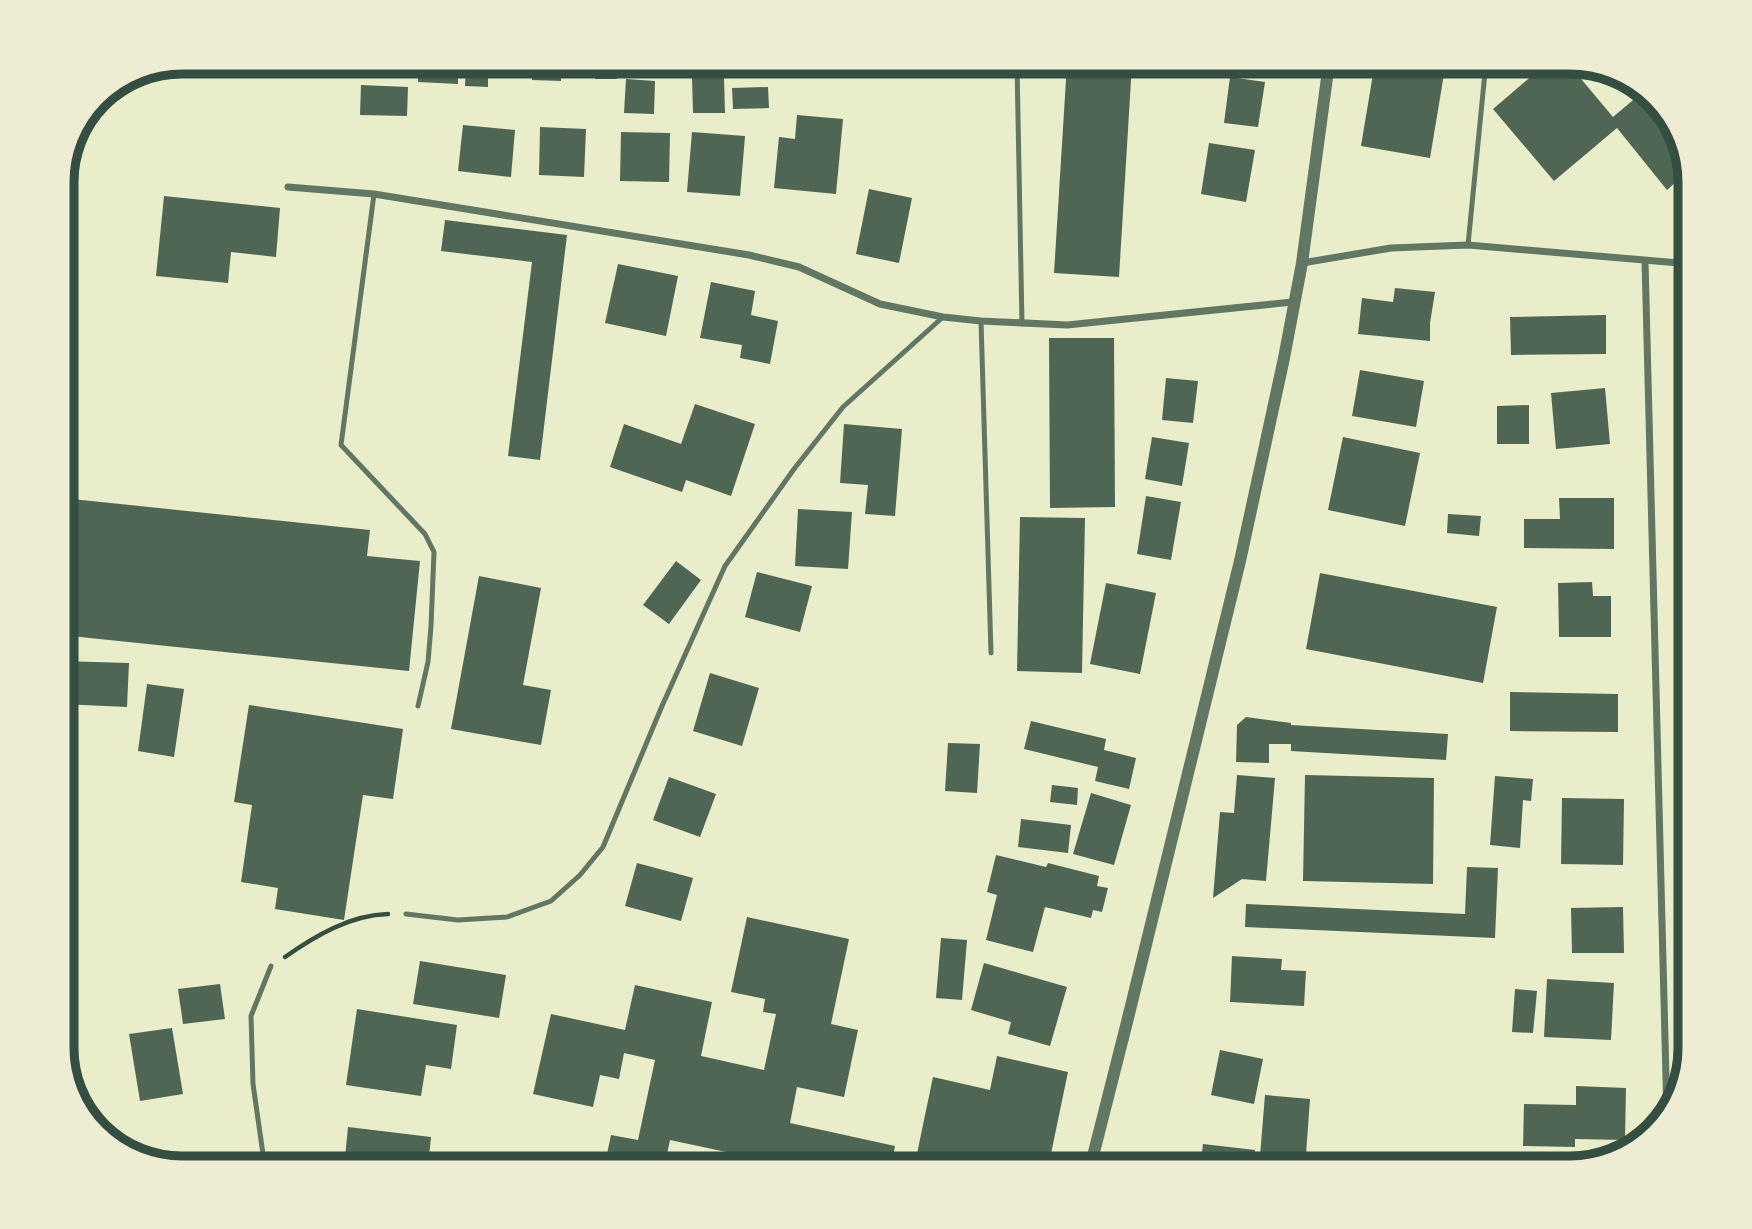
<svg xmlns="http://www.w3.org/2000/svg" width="1752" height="1229" viewBox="0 0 1752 1229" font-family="'Exo 2',sans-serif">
<rect width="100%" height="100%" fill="#e9edc9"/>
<g fill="#4f6655">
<path d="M1549 61H1566L1613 117 1645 90 1678 128 1688 171 1667 190 1617 128 1554 181 1493 109Z"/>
<path d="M1375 62H1446L1430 158 1361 146Z"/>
<path d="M1067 64H1132L1119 277 1054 273Z"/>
<rect x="595" y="67" width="22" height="12"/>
<path d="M418 68H458V84L418 82Z"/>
<path d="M466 68H488V87L465 86Z"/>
<path d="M532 68H561V81L532 80Z"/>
<path d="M724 77 725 113H693L692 78Z"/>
<path d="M1230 77 1265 82 1258 127 1224 123Z"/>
<path d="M626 79 655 81 654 114 624 113Z"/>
<path d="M361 85 408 87 407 116 360 115Z"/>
<path d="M768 87 769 108 733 109 732 88Z"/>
<path d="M797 115 843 119 836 194 774 188 779 137 795 139Z"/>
<path d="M463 125 515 130 511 177 458 171Z"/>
<path d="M540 127 586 129 584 177 539 175Z"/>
<path d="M621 132 670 133 669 182 620 181Z"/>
<path d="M692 132 745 136 740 196 687 192Z"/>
<path d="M1209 143 1255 150 1246 202 1201 194Z"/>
<path d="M869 189 912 198 899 263 856 254Z"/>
<path d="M164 196 280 208 276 257 231 252 228 283 156 276Z"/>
<path d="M445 220 567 235 540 460 508 456 532 262 441 251Z"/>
<path d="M618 264 678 276 666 336 605 323Z"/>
<path d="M711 282 755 291 751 315 778 321 770 364 740 358 742 345 700 338Z"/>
<path d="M1395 288 1435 292 1430 323V341L1358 334 1362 298 1393 302Z"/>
<path d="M1606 315V354L1511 355 1510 317Z"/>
<path d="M1049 338H1114L1115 507 1050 508Z"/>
<path d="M1360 370 1424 381 1416 427 1352 416Z"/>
<path d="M1166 378 1198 381 1193 423 1162 420Z"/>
<path d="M1605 388 1610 444 1556 449 1551 393Z"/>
<rect x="1682" y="394" width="9" height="54"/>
<path d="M695 404 755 424 731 496 686 480 682 492 610 467 624 424 681 444Z"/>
<path d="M1529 405V444H1497V406Z"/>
<path d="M844 424 902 429 895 516 865 514 868 485 840 483Z"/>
<path d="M1152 437 1189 443 1182 486 1145 479Z"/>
<path d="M1343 437 1420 453 1405 526 1328 510Z"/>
<path d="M1146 496 1181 502 1171 560 1137 554Z"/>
<path d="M1559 498H1614V549L1524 548V519H1560Z"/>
<path d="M72 499 370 530 367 556 420 561 409 671 61 635V597Z"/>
<path d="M798 509 852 512 848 569 795 566Z"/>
<path d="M1448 514 1481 516 1479 536 1447 533Z"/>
<path d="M1020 517 1085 518 1082 673 1017 671Z"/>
<path d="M676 561 701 580 669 624 643 605Z"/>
<path d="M757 572 812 586 800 632 745 617Z"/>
<path d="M1320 573 1497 607 1483 683 1306 649Z"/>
<path d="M479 576 541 588 523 685 551 690 541 745 451 729Z"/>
<path d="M1592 582 1593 596H1611V637H1559L1558 583Z"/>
<path d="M1106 583 1156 593 1140 674 1090 664Z"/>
<path d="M61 661 129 663 127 707 61 704Z"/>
<path d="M710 673 759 688 742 746 693 731Z"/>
<path d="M147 684 184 689 174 757 138 751Z"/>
<path d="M1510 692 1618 694V732L1510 731Z"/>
<path d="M249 705 403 729 393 799 363 795 344 920 275 909 278 888 241 882 252 805 234 802Z"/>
<path d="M1246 717 1291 723V725L1448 734 1446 760 1291 751V744H1269V763L1236 762 1237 725Z"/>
<path d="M1031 721 1106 739 1104 750 1136 758 1129 789 1095 781 1098 767 1024 749Z"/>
<path d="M948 743 980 744 977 793 945 791Z"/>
<path d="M1237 775 1275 778 1266 881 1242 879 1213 898 1220 812 1234 813Z"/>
<path d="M1305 775 1434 778 1433 884 1303 881Z"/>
<path d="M1495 776 1533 779 1531 801 1523 800 1520 848 1490 845Z"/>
<path d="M669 777 716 794 700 837 653 820Z"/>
<path d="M1052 785 1078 788 1077 805 1050 802Z"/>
<path d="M1091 793 1131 805 1114 865 1073 854Z"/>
<path d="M1562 798 1624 799 1623 865 1561 864Z"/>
<path d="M1021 819 1071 825 1068 853 1018 847Z"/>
<path d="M996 855 1046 867 1048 863 1099 876 1097 886 1108 888 1102 912 1093 910 1091 918 1045 907 1033 952 986 940 997 895 987 892Z"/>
<path d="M637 863 693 878 681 921 625 906Z"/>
<path d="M1467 867 1498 868 1495 938 1245 927 1246 904 1465 914Z"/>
<path d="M1623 907 1624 953H1572L1571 908Z"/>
<path d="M747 917 849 939 831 1024 858 1030 844 1097 797 1087 790 1123 895 1146 891 1168H748L750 1157 670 1140 664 1168H604L611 1135 638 1140 655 1060 624 1053 619 1079 600 1075 593 1107 533 1094 551 1014 625 1030 635 985 712 1002 701 1056 764 1070 776 1014 763 1012 765 999 731 992Z"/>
<path d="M941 938 967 940 962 1000 936 998Z"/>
<rect x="1678" y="949" width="13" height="21"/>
<path d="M1232 956 1282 959 1281 970 1306 971 1304 1006 1230 1002Z"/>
<path d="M420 961 506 975 499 1018 413 1004Z"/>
<path d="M984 963 1067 987 1050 1046 1008 1034 1011 1022 971 1010Z"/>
<path d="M1547 979 1614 983 1611 1040 1544 1037Z"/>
<path d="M220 984 225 1019 183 1024 178 989Z"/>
<path d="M1515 989 1537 991 1533 1033 1512 1032Z"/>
<path d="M357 1009 457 1025 451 1069 426 1065 421 1096 346 1085Z"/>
<path d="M172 1028 183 1094 140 1101 129 1034Z"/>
<path d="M1679 1034 1691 1035 1689 1053H1678Z"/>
<path d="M1220 1050 1263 1059 1254 1104 1211 1095Z"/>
<path d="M997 1056 1068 1072 1048 1168H914L933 1077 990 1090Z"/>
<path d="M1576 1086 1626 1088 1625 1140 1575 1139V1147L1523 1146 1524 1104 1576 1105Z"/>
<path d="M1265 1095 1310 1099 1305 1168H1259Z"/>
<path d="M348 1127 431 1137 428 1168H344Z"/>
<path d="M1203 1144 1255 1150 1253 1168H1200Z"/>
</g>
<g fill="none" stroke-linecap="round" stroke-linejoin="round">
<path stroke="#344e41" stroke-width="4.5" d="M285 957C315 936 350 915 388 914"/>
<g stroke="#617663" stroke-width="5">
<path d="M1017 65 1022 324"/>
<path d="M374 194 341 445 425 534 434 552 431 626 428 662 418 706"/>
<path d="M1468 245 1486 62"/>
<path d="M981 321 991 653"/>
<path d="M406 914 458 920 507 917 551 901 580 875 603 847 662 706 725 566 794 469 843 407 943 317"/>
<path d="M265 1168 253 1084 251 1016 271 966"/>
</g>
<g stroke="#617663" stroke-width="7">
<path d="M288 187 374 194 749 255 799 267 880 304 943 317 981 321 1067 325 1293 302"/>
<path d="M1645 261 1667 1117"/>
<path d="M1302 263 1391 248 1468 245 1691 264"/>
</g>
<path stroke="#617663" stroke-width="12" d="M1090 1168 1127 1022 1240 561 1284 358 1302 263 1329 63"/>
</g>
<path d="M0 0H1752V1229H0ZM182 74H1570A108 108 0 0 1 1678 182V1048A108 108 0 0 1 1570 1156H182A108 108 0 0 1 74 1048V182A108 108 0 0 1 182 74Z" fill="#eeecd3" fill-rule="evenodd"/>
<path fill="none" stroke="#344e41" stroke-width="9" d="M182 74H1570A108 108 0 0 1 1678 182V1048A108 108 0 0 1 1570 1156H182A108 108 0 0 1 74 1048V182A108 108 0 0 1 182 74Z"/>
</svg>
